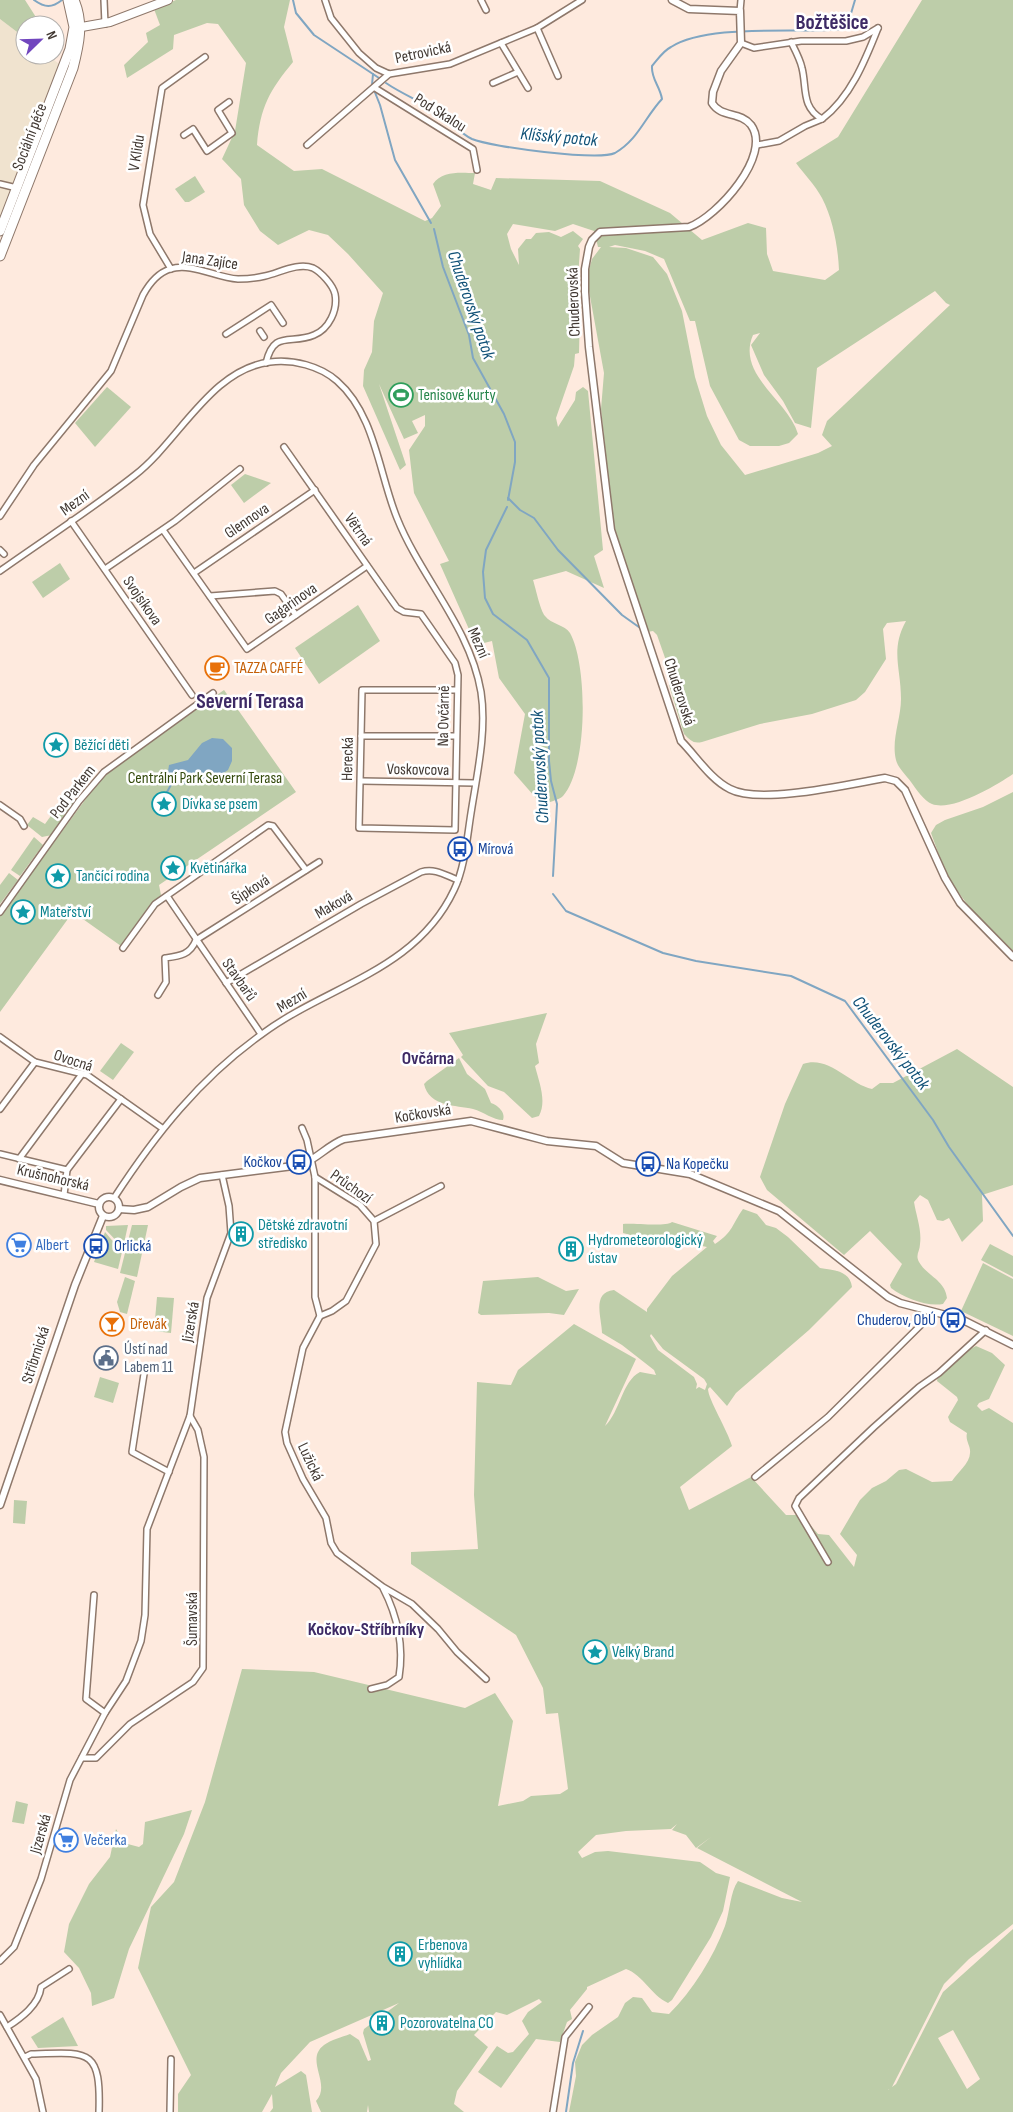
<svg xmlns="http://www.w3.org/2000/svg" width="1013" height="2112" viewBox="0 0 1013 2112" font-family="'Sofia Sans Condensed',sans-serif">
<rect width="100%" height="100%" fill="#feeade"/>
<path fill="#f0e3cf" d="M0 19 25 38V55H47L62 66 0 224Z"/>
<g fill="#bdcda9" fill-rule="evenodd">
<path d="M0 0H25L41 25H25V38L0 19Z"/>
<path d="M176 0H290L284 27 293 62C270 90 260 107 257 145L294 171 322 169 425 221 432 218 441 206 433 184C442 170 462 173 475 173L473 184 491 190 496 178 600 181 670 213 702 240 748 223 766 228 767 254 773 271 825 280 839 270C838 247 833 219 822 198 815 185 804 174 796 163L838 137 922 0H1013V774C997 785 952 812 932 804 924 801 916 789 911 782 906 775 898 768 896 760 891 740 901 719 901 699 901 668 890 650 906 621L887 623 883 629 886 659 865 692 856 700 812 714 760 724 702 742C693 744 690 740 684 734L669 685 670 672 657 635 653 631 647 632 616 543 612 514 601 409 604 373 589 291V270L592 259 601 247H598L594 231 573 224 555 231 513 224 507 234 511 249 519 265 518 249 526 239H531L536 233 549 232 561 237 573 231 583 239 578 246 580 249 577 292 580 310 579 353 575 354 574 366 556 418 558 427 575 400 576 392 583 387 588 391 603 550 594 556 604 588 566 571 533 580C536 589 540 610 545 616 551 624 565 625 570 633 588 665 588 768 563 796 559 800 548 802 542 805L514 773 525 714 499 678 492 641 476 645 440 564 449 561 414 493 409 450 425 426V415L412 421 418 433 404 439 379 384 406 465 400 470 363 386 364 370 372 352 374 321 383 293 348 254 328 235 309 230 278 245 260 231 244 205 241 179 222 159 235 131 246 63 218 24 207 23 174 35 173 49 127 78 124 65 148 42 146 33 160 25 154 9ZM615 245 645 251 664 259 690 321H695L710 386 739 440 750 446H779L789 443 798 434C788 400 736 375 753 335L760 333 751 345 764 375 783 401 795 423 811 428 817 368 935 291 946 303 950 305 827 421 822 435 832 446 818 453 745 475 721 445 707 416 695 377 682 311 667 274 653 257 626 248 609 247Z"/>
<path d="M195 176 205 192 189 202H185L175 189Z"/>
<path d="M107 387 131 407 95 447 75 423Z"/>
<path d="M245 474 271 483 244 503 231 485Z"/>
<path d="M60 563 70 579 43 598 32 582Z"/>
<path d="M358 605 380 641 319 684 295 648Z"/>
<path d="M224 690 296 792 159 885 161 895 121 946 73 912 0 1012V916L104 774Z"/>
<path d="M1013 792V951L970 908 947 877 931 833 936 825 945 820 983 807Z"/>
<path d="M66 795 76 802 52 835 42 837 27 825 33 817 45 824Z"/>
<path d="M34 837 43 845 20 876 11 870Z"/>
<path d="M9 873 18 880 0 904V885Z"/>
<path d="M547 1013 536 1044 539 1063 535 1066C539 1082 547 1101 539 1116L532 1118 504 1092 488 1086 461 1057 463 1055 449 1033Z"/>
<path d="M121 1043 134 1052 113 1080 100 1071Z"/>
<path d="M957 1049 1013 1087V1185L982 1195 983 1221 962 1242 949 1218 943 1221 937 1220 928 1200 920 1195 914 1202C916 1215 922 1230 920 1244 920 1251 915 1255 919 1262 927 1276 945 1280 947 1298L943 1304C927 1307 904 1298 891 1288L890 1285 902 1264 870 1231 844 1255 767 1190 760 1177 785 1104 803 1064C829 1055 849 1084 872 1089L880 1083H893Z"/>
<path d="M459 1058 467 1074 485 1089 491 1103C498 1105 506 1113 503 1120 493 1120 484 1112 473 1109 456 1105 429 1107 424 1084L427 1081Z"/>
<path d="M743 1209 757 1214 766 1225 776 1228 788 1237 820 1268C832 1270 850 1270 852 1287L809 1330 736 1393 727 1406 710 1387 708 1389C708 1399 728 1431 732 1446L680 1487 689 1510 751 1477 786 1515H802L818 1534 829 1535 854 1567 857 1555 840 1534 860 1500 872 1488 886 1481 899 1470 906 1469 932 1482 952 1481C957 1473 970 1463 970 1453 971 1446 965 1441 967 1433L950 1422 948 1417 958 1400 957 1397 937 1381 938 1375 963 1353 976 1346 992 1353 1005 1365 989 1399 979 1403 977 1406 982 1411 989 1408 1013 1423V1924L969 1959 944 1984 892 2087 888 2090 896 2084 943 1992 1013 1929V2112H569L576 2076 575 2062 582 2045 592 2035 618 2017 625 2003 633 1997 642 1998 652 2012 669 2014C693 1990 713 1958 725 1926 730 1912 730 1892 738 1881L782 1898 802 1902 697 1848 711 1837 696 1848 686 1835 672 1830 677 1824 671 1829 626 1831 596 1835 578 1852 582 1858 595 1852 608 1851 700 1862 716 1873 730 1877 723 1911 711 1937 672 2000 668 2003C651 1995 643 1975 626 1969L587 1987V1989L570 2010 572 2019 567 2022 560 2042 536 2039 501 2088 478 2072 497 2046 508 2053 513 2052 529 2034 522 2021 528 2012 542 2002 539 1999 507 2015 496 2012 474 2035 488 2047 457 2091 454 2104 464 2112H369L368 2105 367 2112H321L316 2101C332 2084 304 2060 324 2045 331 2040 342 2037 350 2034L359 2040 368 2061 371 2060 363 2033 364 2029 399 2003 310 2042 281 2073 275 2087 301 2071 306 2075 312 2112H270L273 2108 272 2094 262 2112H178V2094L191 2075 138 1968 151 1907 174 1882 205 1802 242 1669 314 1672 465 1708 495 1693 513 1721 498 1806 523 1801 531 1796 560 1794 568 1789 558 1713 546 1714 543 1688 516 1635 411 1564V1552L478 1549 474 1495 477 1382 511 1385 518 1370 574 1324 636 1359 605 1426C620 1412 622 1381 640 1372L656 1375 654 1370 622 1345 602 1333C602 1319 591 1292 614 1290L647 1312V1309L672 1276 707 1247 657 1237 642 1238 623 1233V1224C634 1223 666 1227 672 1222L717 1236 713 1241 715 1244C734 1231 731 1226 743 1209ZM651 1334 663 1349 704 1379 707 1384 705 1390 699 1387 696 1389 697 1384 694 1377 658 1350 650 1336ZM953 2030 980 2079 967 2089 938 2038Z"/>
<path d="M128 1225 123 1248 106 1230V1226Z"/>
<path d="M132 1225H148L137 1277 120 1273Z"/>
<path d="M105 1232 122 1252 118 1269 94 1262Z"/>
<path d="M990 1244 1013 1256V1277L981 1260Z"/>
<path d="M983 1263 1013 1279V1336L961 1311Z"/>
<path d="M125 1277 135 1281 127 1314 120 1312 117 1302Z"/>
<path d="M538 1277 566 1291 579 1289 564 1315 549 1313 481 1315 478 1313 483 1281Z"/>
<path d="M157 1297 174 1298 171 1333 154 1331Z"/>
<path d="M100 1377 119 1383 113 1403 94 1397Z"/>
<path d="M14 1500 27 1501 25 1524 13 1523Z"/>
<path d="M16 1801 28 1804 24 1824 12 1822Z"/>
<path d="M192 1810 184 1834 129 1949 114 1998 92 2006 91 1993 79 1968 64 1952 69 1924 89 1884 110 1857 116 1829 124 1843 139 1847 143 1844 145 1822Z"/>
<path d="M63 2017 78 2046 38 2048 31 2037Z"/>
</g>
<path fill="#80a6c2" d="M212 738 223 739 232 748V761L228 770C212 782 184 791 167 778L169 765 188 760 202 743Z"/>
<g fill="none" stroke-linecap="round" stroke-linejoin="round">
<g stroke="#80a6c2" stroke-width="2">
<path d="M34 0C45 8 52 8 62 0"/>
<path d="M293 0 296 13 314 35 379 78"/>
<path d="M373 74 372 85 380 105 395 160 431 223"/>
<path d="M386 83C402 94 420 101 436 111 448 119 459 133 472 139 491 147 598 161 615 153 638 140 645 117 662 99 660 86 651 79 652 66 658 59 663 51 671 47 709 23 798 34 844 29L847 27 855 0"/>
<path d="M434 229 443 267 469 335 473 358 504 414 515 442V462L508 500"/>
<path d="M508 498 520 510 534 518 558 550 622 615 643 630"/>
<path d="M507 507 486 550 483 572 485 598 493 614 527 640 549 678V761L551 781 557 804 553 876"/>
<path d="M159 807 173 781"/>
<path d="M553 894 566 911 663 953 696 961 791 976 845 1001 933 1120 949 1147 1013 1236"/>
<path d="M566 2112 573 2063 583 2031"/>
</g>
<g stroke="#8e786b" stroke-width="8">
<g id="minor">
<path d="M104 0 105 24"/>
<path d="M325 0 331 18 359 53 376 68 389 74 450 64 537 28 582 0"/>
<path d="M481 0 486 10"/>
<path d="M740 11 741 0"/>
<path d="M537 28 558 76"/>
<path d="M791 42C795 50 800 59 802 68 807 88 801 107 822 119 850 98 865 61 878 28"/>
<path d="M501 43 528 88"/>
<path d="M741 43 754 48 801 41H846L863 37 878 28"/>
<path d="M493 83 518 72"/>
<path d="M375 88 473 149 477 170"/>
<path d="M184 135 193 129 207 151 232 133 218 110 229 102"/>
<path d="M307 145 389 74"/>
<path d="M757 145 779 141 805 126 822 119"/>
<path d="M0 184 17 188"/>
<path d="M171 269 150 234 143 205 162 88 205 57"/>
<path d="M260 331 264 337"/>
<path d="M226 334 271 305 283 323"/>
<path d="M284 447 397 608 404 612 421 614 455 663 458 675 455 830 359 828 362 690H457"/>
<path d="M0 516 34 465 111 371 143 295C149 284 158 273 170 269 192 262 216 278 238 279 247 279 257 278 265 276 279 273 298 262 313 268 321 272 333 285 335 294 338 310 329 329 314 335 291 345 274 329 266 363"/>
<path d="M71 521 192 695"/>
<path d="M163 530 247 649 367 566"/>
<path d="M0 550 4 554"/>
<path d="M105 569 175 521 240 469"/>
<path d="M0 571C45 539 92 509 135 475 179 441 211 369 270 362 293 359 320 366 337 381 375 414 379 474 397 518 421 578 470 627 481 692 487 731 477 774 471 813 467 838 465 867 454 890 416 971 328 985 262 1034 200 1078 155 1135 114 1198"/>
<path d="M194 573 315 490"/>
<path d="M210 596 275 591 281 594 296 615"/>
<path d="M361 736H456"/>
<path d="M361 781 475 783"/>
<path d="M0 805 20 819 24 826"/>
<path d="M167 896 261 1034"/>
<path d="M0 912 79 801 104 772 213 693"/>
<path d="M123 948 155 904 268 825 273 826 306 870"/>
<path d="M226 983 361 904 421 872C435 868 445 875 458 880"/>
<path d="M158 995 166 982 165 958C180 956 190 955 196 940L319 862"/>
<path d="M0 1037 35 1062 87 1075 162 1128"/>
<path d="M0 1109 35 1062"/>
<path d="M302 1128 307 1140 315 1177V1297L320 1316 303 1348 285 1432 287 1443 303 1479 326 1518 331 1543 337 1553 383 1587 412 1604 438 1629 457 1652 486 1679"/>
<path d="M0 1154 67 1170 64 1195"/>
<path d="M19 1159 82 1074"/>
<path d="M67 1170 121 1099"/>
<path d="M315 1177 360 1205 374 1221 376 1244 346 1301 332 1311 320 1316"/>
<path d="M374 1221 441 1186"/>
<path d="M144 1374 132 1452 169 1472"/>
<path d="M755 1477 828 1417 933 1313"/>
<path d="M828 1562 795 1506 799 1498 874 1427 919 1387 939 1373 986 1330"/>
<path d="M94 1595 86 1699 105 1713"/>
<path d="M371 1689 387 1685 399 1677C404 1646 397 1615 383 1588"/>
<path d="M82 1758H96L130 1724 193 1682 203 1668 204 1457 198 1430 190 1416"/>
<path d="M0 1961 14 1947 41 1879 70 1780 105 1713 126 1681 141 1641 145 1615 147 1529 190 1416 207 1298 231 1233 229 1206 222 1175"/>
<path d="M0 2015 36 2079 43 2112"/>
<path d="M7 2027C21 2018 39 2005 41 1987L69 1969"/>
<path d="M25 2057 31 2054C89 2052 101 2048 99 2112"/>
<path d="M170 2112 171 2059"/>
<path d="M553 2112 565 2037 589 2007"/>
</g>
</g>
<g stroke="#8e786b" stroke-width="9">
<g id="tertiary">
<path d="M672 0 689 9 740 11 741 43 721 71 713 92 712 103C721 118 740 111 751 125 773 155 717 217 689 227L600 232 592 240 589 247 585 269V292L589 347 611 530 681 741C696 756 710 779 730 789 760 805 850 784 885 778L896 781 905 790 945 878 960 903 1013 957"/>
<path d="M0 1180 99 1204"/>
<circle cx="109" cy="1207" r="10"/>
<path d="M119 1209 134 1210 148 1207 181 1187 200 1178 301 1165C317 1159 328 1145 344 1139L471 1121 547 1141 596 1146 623 1163 690 1174 779 1211 888 1297 900 1303 961 1319 1013 1345"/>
<path d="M0 1505 75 1285 103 1216"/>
</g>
</g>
<g stroke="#8e786b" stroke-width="10">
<path id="secondary" d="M76 28 110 22 168 0"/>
</g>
<g stroke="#8e786b" stroke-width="11">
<g id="primary">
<path d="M0 231 70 49 74 27 68 0"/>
<path d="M0 256 73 68C79 45 84 23 74 0"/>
</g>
</g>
<use href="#minor" stroke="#fff" stroke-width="5"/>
<use href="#tertiary" stroke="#fff" stroke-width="6"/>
<use href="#secondary" stroke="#fff" stroke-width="8"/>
<use href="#primary" stroke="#fff" stroke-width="9"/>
</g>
<defs>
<g id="stadium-ring" transform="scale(1.25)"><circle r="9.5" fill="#fff" stroke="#2e9e5b" stroke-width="1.5"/><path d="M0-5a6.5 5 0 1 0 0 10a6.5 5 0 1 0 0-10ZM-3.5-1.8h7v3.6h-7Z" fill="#2e9e5b"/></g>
<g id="cafe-ring" transform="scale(1.25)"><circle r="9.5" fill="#fff" stroke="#e8710a" stroke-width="1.5"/><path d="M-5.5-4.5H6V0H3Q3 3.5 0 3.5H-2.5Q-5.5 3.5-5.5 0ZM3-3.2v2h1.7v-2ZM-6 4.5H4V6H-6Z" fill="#e8710a"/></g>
<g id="sight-ring" transform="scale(1.25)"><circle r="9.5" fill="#fff" stroke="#0f9aa8" stroke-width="1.5"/><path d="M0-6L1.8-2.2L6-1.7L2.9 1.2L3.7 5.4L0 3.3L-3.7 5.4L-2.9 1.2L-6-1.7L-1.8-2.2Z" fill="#0f9aa8"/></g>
<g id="bus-ring" transform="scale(1.25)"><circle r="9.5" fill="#fff" stroke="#1a4fb4" stroke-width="1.5"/><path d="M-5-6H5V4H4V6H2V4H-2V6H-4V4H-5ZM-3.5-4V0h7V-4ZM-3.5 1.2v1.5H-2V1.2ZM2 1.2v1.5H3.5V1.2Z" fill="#1a4fb4"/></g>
<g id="building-ring" transform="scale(1.25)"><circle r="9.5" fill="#fff" stroke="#0f9aa8" stroke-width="1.5"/><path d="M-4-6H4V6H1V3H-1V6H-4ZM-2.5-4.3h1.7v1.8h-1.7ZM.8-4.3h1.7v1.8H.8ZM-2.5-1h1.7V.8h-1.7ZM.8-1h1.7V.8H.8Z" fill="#0f9aa8"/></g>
<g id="supermarket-ring" transform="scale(1.25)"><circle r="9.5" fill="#fff" stroke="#3f7fe0" stroke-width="1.5"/><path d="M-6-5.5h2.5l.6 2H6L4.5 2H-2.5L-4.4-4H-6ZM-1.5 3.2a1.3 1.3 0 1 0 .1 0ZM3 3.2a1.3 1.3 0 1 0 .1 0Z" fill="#3f7fe0"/></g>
<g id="bar-ring" transform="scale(1.25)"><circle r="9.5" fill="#fff" stroke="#e8710a" stroke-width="1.5"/><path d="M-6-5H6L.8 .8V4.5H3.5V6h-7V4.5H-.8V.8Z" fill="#e8710a"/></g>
<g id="civic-ring" transform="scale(1.25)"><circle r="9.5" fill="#fff" stroke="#5c6f8a" stroke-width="1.5"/><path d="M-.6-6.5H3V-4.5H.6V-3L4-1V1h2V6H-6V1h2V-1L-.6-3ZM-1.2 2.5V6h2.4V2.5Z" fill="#5c6f8a"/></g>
</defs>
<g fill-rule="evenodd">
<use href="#stadium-ring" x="401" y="395"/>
<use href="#cafe-ring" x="217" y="668"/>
<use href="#sight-ring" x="56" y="745"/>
<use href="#sight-ring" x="164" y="804"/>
<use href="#bus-ring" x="460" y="849"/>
<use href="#sight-ring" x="173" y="868"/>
<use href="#sight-ring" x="58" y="876"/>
<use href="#sight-ring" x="23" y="912"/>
<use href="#bus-ring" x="299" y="1162"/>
<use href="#bus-ring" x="648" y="1164"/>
<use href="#building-ring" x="241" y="1234"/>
<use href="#supermarket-ring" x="19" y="1245"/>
<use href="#bus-ring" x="96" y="1246"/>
<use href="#building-ring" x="571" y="1249"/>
<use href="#bus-ring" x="953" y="1320"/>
<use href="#bar-ring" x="112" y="1324"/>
<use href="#civic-ring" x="106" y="1358"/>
<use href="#sight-ring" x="595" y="1652"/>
<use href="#supermarket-ring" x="66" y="1840"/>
<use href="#building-ring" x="400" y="1954"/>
<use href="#building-ring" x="382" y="2023"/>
</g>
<g text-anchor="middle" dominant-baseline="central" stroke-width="5" stroke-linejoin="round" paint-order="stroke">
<g font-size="16" fill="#423933" stroke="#fff">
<text transform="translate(423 53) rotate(-12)">Petrovická</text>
<text transform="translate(440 113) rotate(32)">Pod Skalou</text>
<text transform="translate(30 137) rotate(-69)">Sociální péče</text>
<text transform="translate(137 153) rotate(-81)">V Klidu</text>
<text transform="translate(210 261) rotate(8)">Jana Zajíce</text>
<text transform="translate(574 302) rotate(-92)">Chuderovská</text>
<text transform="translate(75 503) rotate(-36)">Mezní</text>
<text transform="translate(247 521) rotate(-34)">Glennova</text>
<text transform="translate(358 530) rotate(55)">Větrná</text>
<text transform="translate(142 601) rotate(55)">Svojsíkova</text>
<text transform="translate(291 604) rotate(-35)">Gagarinova</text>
<text transform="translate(478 643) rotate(66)">Mezní</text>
<text transform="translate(679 692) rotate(72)">Chuderovská</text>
<text transform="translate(444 716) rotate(-89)">Na Ovčárně</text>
<text transform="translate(348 759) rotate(-89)">Herecká</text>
<text transform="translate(418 770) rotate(1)">Voskovcova</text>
<text transform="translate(73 792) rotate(-52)">Pod Parkem</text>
<text transform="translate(251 890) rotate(-33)">Šípková</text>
<text transform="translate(334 905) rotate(-30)">Maková</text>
<text transform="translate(239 980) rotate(55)">Stavbařů</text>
<text transform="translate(292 1001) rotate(-31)">Mezní</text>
<text transform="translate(73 1061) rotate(18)">Ovocná</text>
<text transform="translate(423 1114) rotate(-9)">Kočkovská</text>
<text transform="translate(53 1178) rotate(13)">Krušnohorská</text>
<text transform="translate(351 1187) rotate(35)">Průchozí</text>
<text transform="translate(191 1322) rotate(-80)">Jizerská</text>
<text transform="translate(36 1355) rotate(-72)">Stříbrnická</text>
<text transform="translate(310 1462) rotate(65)">Lužická</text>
<text transform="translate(192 1619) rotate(-90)">Šumavská</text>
<text transform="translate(41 1834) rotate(-74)">Jizerská</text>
</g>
<g font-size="16" fill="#27864d" stroke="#fff" text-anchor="start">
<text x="418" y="395">Tenisové kurty</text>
</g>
<g font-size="16" fill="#c56008" stroke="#fff" text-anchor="start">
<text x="234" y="668">TAZZA CAFFÉ</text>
<text x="130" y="1324">Dřevák</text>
</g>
<g font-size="16" fill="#0d838f" stroke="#fff" text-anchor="start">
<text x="74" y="745">Běžící děti</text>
<text x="182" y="804">Dívka se psem</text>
<text x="190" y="868">Květinářka</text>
<text x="76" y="876">Tančící rodina</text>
<text x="40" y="912">Mateřství</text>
<text x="258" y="1225">Dětské zdravotní<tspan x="258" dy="18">středisko</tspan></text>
<text x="588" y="1240">Hydrometeorologický<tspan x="588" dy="18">ústav</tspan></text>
<text x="612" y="1652">Velký Brand</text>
<text x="418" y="1945">Erbenova<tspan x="418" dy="18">vyhlídka</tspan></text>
<text x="400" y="2023">Pozorovatelna CO</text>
</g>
<g font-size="16" fill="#344a0c" stroke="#fff">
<text x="205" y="778">Centrální Park Severní Terasa</text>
</g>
<g font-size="16" fill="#164399" stroke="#fff" text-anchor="start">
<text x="478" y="849">Mírová</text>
<text x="282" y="1162" text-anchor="end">Kočkov</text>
<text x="666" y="1164">Na Kopečku</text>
<text x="114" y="1246">Orlická</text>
<text x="936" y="1320" text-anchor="end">Chuderov, ObÚ</text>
</g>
<g font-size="16" fill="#366cbe" stroke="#fff" text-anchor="start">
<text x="36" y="1245">Albert</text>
<text x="84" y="1840">Večerka</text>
</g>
<g font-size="16" fill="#4e5e75" stroke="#fff" text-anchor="start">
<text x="124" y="1349">Ústí nad<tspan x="124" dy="18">Labem 11</tspan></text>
</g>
<g font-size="18" font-style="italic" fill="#105177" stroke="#fff">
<text transform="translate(559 137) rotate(5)">Klíšský potok</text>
<text transform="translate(471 305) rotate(71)">Chuderovský potok</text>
<text transform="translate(540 767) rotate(-93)">Chuderovský potok</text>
<text transform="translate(891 1043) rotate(52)">Chuderovský potok</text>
</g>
<g font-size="18" font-weight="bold" fill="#3d2a65" stroke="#fff">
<text x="428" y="1058">Ovčárna</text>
<text x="366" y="1629">Kočkov-Stříbrníky</text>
</g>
<g font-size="21" font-weight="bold" fill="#3d2a65" stroke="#fff">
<text x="832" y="22">Božtěšice</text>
<text x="250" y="701">Severní Terasa</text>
</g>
</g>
<g transform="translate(40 40) rotate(67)"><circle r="24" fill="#ffffff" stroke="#b3b0ad"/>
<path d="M0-4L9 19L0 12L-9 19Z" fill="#7146be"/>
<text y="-8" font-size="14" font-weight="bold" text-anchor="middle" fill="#423933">N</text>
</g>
</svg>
